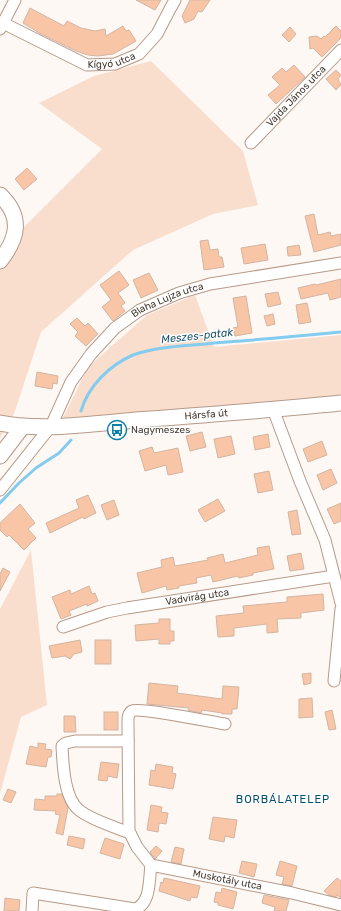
<svg xmlns="http://www.w3.org/2000/svg" width="341" height="911" viewBox="0 0 341 911" font-family="Rubik,sans-serif">
<rect width="100%" height="100%" fill="#fef8f4"/>
<g fill="#fadecd">
<path d="M151 61 243 151 258 205 213 214 133 250 41 332 14 414 0 438V251L102 149 39 103 94 76Z"/>
<path d="M195 295 214 347 341 335V404L63 418 88 367 147 315Z"/>
<path d="M31 550 47 705 21 717 0 794V609Z"/>
</g>
<g fill="none" stroke-linecap="round" stroke-linejoin="round">
<g stroke="#83ccf0" stroke-width="3">
<path d="M81 411C88 386 110 365 133 355 157 346 189 346 214 343 256 340 299 336 341 332"/>
<path d="M0 503 19 483 36 468 59 453 71 440"/>
</g>
</g>
<g fill="#f8c6a6" stroke="#d2b5a2">
<path d="M136 0H161L155 10Z"/>
<path d="M190 0H210L202 12 198 11 194 19 185 23 182 16Z"/>
<path d="M30 8 64 26 67 21 81 28 95 31 105 29 106 36 123 26 126 31 129 30 136 41 113 54 98 56 88 55 76 51 41 34 23 23Z"/>
<path d="M336 26 341 31V38L322 57 313 48 310 49 309 37 317 36 321 39 324 36 325 37Z"/>
<path d="M290 27 296 34 289 42 282 35Z"/>
<path d="M294 65 305 77 276 104 268 95 280 85 272 77 282 68 286 72Z"/>
<path d="M336 70 341 75 338 79 341 85 336 90 326 79Z"/>
<path d="M27 168 37 179 24 190 15 179Z"/>
<path d="M314 214 318 235 330 232 331 236 341 234V245L314 252 305 216Z"/>
<path d="M208 240 210 250 218 249 219 257H222L224 267 204 270 200 241Z"/>
<path d="M265 244 268 260 244 264 241 248Z"/>
<path d="M299 245 301 255 288 256 287 247Z"/>
<path d="M119 271 129 285 118 293 125 303 121 306 125 311 113 321 102 307 111 300 100 285Z"/>
<path d="M149 273 158 290 141 298 133 280Z"/>
<path d="M341 279V297L330 300 328 293 301 299 298 288 315 284 316 285Z"/>
<path d="M278 292 281 304 268 307 265 294Z"/>
<path d="M246 296 252 333 235 336 233 328 238 327 233 298Z"/>
<path d="M307 303 311 322 299 324 296 305Z"/>
<path d="M273 314 275 324 267 326 264 316Z"/>
<path d="M77 318 85 326 88 323 98 334 86 346 75 336 78 332 70 324Z"/>
<path d="M37 372 58 376 57 384 53 383 52 389 35 386Z"/>
<path d="M202 432 206 447 190 451 186 436Z"/>
<path d="M268 434 270 447 255 450 253 437Z"/>
<path d="M231 436 235 454 218 458 214 439Z"/>
<path d="M322 441 327 455 308 462 303 449Z"/>
<path d="M152 447 154 453 178 448 183 472 168 475 166 465 145 471 139 451Z"/>
<path d="M331 469 337 483 323 490 317 475Z"/>
<path d="M269 471 273 490 258 493 254 474Z"/>
<path d="M88 495 96 513 84 519 83 517 50 533 46 523 79 508 76 500Z"/>
<path d="M218 499 225 511 205 522 198 510Z"/>
<path d="M114 500 119 515 107 520 101 505Z"/>
<path d="M341 503V521L334 524 327 509Z"/>
<path d="M20 504 35 523 28 529 36 538 24 550 9 535 7 537 0 530V523Z"/>
<path d="M297 510 301 534 292 535 288 512Z"/>
<path d="M269 546 274 569 253 573V575L239 578 238 576 213 582 211 575 196 578 197 583 179 586V588L167 590 166 586 142 593 137 573 162 567 161 560 173 557 175 566 208 560 207 558 223 554 225 563 258 555 257 548Z"/>
<path d="M301 553 304 569 290 571 287 556Z"/>
<path d="M3 568 10 572 0 591V574Z"/>
<path d="M89 586 92 594 95 593 98 601 87 606V604L69 611 71 615 61 619 52 597 70 590 71 594Z"/>
<path d="M323 594 324 610 301 613V618L277 619 278 632 267 633V624L234 628V636L218 637 216 616 244 613 243 606 287 602V597Z"/>
<path d="M159 619H170V631H174V641H170V644H159V639L136 641 135 625 159 623Z"/>
<path d="M80 640 82 652 74 654 70 659 65 656 52 658 49 646Z"/>
<rect x="95" y="640" width="16" height="24"/>
<path d="M311 673V683L304 685 302 674Z"/>
<path d="M149 683 178 686 177 693 222 699 223 686 239 687 237 709H232V714H222V713L202 710 201 713 188 710 189 708 147 704Z"/>
<path d="M312 698 313 717 299 718V699Z"/>
<path d="M332 710 336 729 329 730 325 712Z"/>
<rect x="104" y="712" width="14" height="18"/>
<path d="M64 716H75L76 732H64Z"/>
<path d="M38 743 46 744 45 749 52 750 51 757H48L46 767 26 764 30 746 38 748Z"/>
<path d="M101 762 119 764 117 778 108 776 107 781 98 780Z"/>
<path d="M156 764 173 767 172 773 176 774 173 789 149 785 151 770 155 771Z"/>
<path d="M8 789 16 792 11 803 3 800Z"/>
<path d="M57 794H62L68 808 63 835 56 833 60 815 55 814 56 811 34 810 35 799 45 800V796H57Z"/>
<path d="M151 805 162 807 161 812 168 813 166 824 159 823 158 832 147 830Z"/>
<path d="M213 817 237 820 234 838 225 836 224 842 209 839Z"/>
<path d="M69 836 85 839 83 849 67 845Z"/>
<path d="M105 838 124 844 120 859 100 853Z"/>
<path d="M156 846 162 851 155 859 150 852Z"/>
<path d="M175 847 184 849 181 864 171 862Z"/>
<path d="M242 861 257 864 254 877 239 873Z"/>
<path d="M280 861 297 866 292 886 282 884 284 877 276 875Z"/>
<path d="M164 878 200 886 197 898 191 897 190 901 159 891 161 882 163 883Z"/>
<path d="M337 878 341 881V898L337 895 336 897 329 895 324 891Z"/>
<path d="M222 888 237 892 233 909 218 905V903L214 902 216 892 221 893Z"/>
<path d="M264 895 289 900 286 911H274L275 907 262 903Z"/>
<path d="M5 898 20 900 19 911H4Z"/>
</g>
<g fill="none" stroke-linecap="round" stroke-linejoin="round">
<g stroke="#b69a89" stroke-width="13">
<g id="street">
<path id="s1" d="M3 23 87 65 115 64 139 54 157 34 170 9 175 0"/>
<path d="M0 29 15 0"/>
<path id="s2" d="M251 143 341 50"/>
<path d="M273 409 300 481 325 540 341 603"/>
<path id="s3" d="M0 490 51 426 71 382 91 354 115 328 140 310 179 293 210 284 341 263"/>
<path id="s4" d="M63 627 107 612 127 608 334 576"/>
<path d="M334 681 341 609"/>
<path id="s5" d="M225 724C212 722 139 707 132 711 127 714 128 721 128 725L129 831 137 847 151 865 292 893 341 905"/>
<path d="M128 741H75L66 743 62 746C63 765 64 798 79 810 91 820 115 827 130 833"/>
<path d="M32 911 33 893 135 909C151 904 149 879 151 865"/>
</g>
</g>
<g stroke="#b69a89" stroke-width="17">
<g id="secondary">
<path d="M0 195C23 217 18 238 0 261"/>
<path id="s6" d="M0 423C41 431 94 424 136 420 204 415 273 410 341 403"/>
<path d="M0 456 23 426"/>
</g>
</g>
<use href="#street" stroke="#fff" stroke-width="11"/>
<use href="#secondary" stroke="#fff" stroke-width="15"/>
</g>
<defs>
<g id="bus-ring" transform="scale(1)"><circle r="9.5" fill="#fff" stroke="#117fa7" stroke-width="1.5"/><path d="M-5-6H5V4H4V6H2V4H-2V6H-4V4H-5ZM-3.5-4V0h7V-4ZM-3.5 1.2v1.5H-2V1.2ZM2 1.2v1.5H3.5V1.2Z" fill="#117fa7"/></g>
</defs>
<g fill-rule="evenodd">
<use href="#bus-ring" x="117" y="430"/>
</g>
<g text-anchor="middle" dominant-baseline="central" stroke-width="3" stroke-linejoin="round" paint-order="stroke">
<g font-size="10" fill="#453a32" stroke="#fff">
<text stroke="none"><textPath href="#s1" startOffset="119">Kígyó utca</textPath></text>
<text stroke="none"><textPath href="#s2" startOffset="65">Vajda János utca</textPath></text>
<text stroke="none"><textPath href="#s3" startOffset="260">Blaha Lujza utca</textPath></text>
<text stroke="none"><textPath href="#s6" startOffset="207">Hársfa út</textPath></text>
<text stroke="none"><textPath href="#s4" startOffset="138">Vadvirág utca</textPath></text>
<text stroke="none"><textPath href="#s5" startOffset="334">Muskotály utca</textPath></text>
</g>
<g font-size="10" fill="#453a32" stroke="#fff" text-anchor="start">
<text x="131" y="430">Nagymeszes</text>
</g>
<g font-size="11" font-style="italic" fill="#1d5770" stroke="#fff">
<text transform="translate(197 336) rotate(-6)">Meszes-patak</text>
</g>
<g font-size="11" letter-spacing="1" fill="#05516d" stroke="#fff">
<text x="283" y="799">BORBÁLATELEP</text>
</g>
</g>
</svg>
